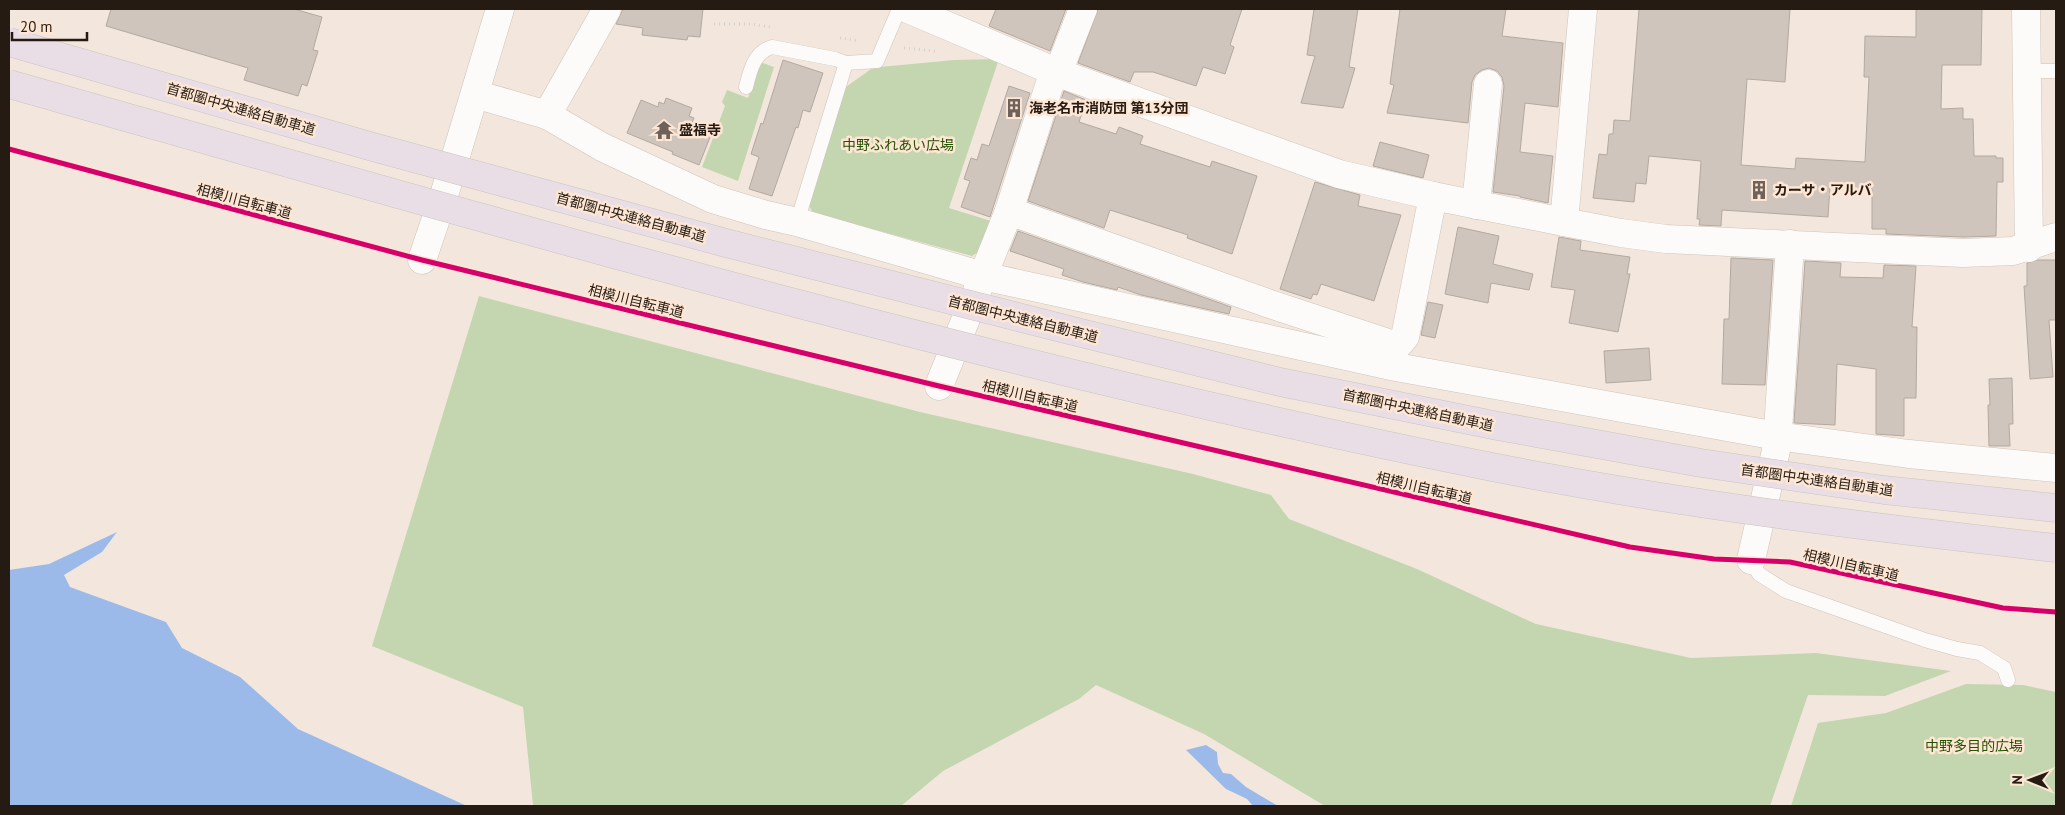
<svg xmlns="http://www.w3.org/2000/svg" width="2065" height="815" viewBox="0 0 2065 815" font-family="'PT Sans','Noto Sans JP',sans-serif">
<rect width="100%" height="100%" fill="#f3e7dd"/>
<g fill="#c4d6af">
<path d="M999 59 949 208 991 221 981 250 972 256 813 213 808 204 846 87 871 69 880 67 954 60Z"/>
<path d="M760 62 774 67 738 181 702 167 725 106 722 102 727 90 748 98Z"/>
<path d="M479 296 920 412 1193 474 1271 495 1289 519 1417 569 1536 624 1691 658 1816 653 1951 671 1885 696 1808 695 1770 806H1325L1204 734 1096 685 1079 699 943 771 901 806 533 805 523 707 372 646Z"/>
<path d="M1966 684 2023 685 2056 692V806H1791L1818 723 1886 713Z"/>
</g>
<g fill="#9cbae9">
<path d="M117 532 102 552 64 575 70 587 166 622 182 648 240 677 298 729 467 806H9V570L49 564Z"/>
<path d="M1206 745 1217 752 1218 764 1223 773 1231 774 1246 787 1278 806H1253L1247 799 1226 789 1186 750Z"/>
</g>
<g fill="#cfc5bc" stroke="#b3a9a0">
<path d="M111 9H294L322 17 313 50 318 51 307 86 302 84 298 96 244 80 248 68 106 26Z"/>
<path d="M623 9H703L700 37 688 36 687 40 642 35 643 28 616 24Z"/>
<path d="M996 9H1066L1050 51 989 26Z"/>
<path d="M1098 9H1242L1230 45 1234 47 1225 74 1203 67 1196 86 1153 72H1134L1130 82 1078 63Z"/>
<path d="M1314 9H1358L1349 67 1355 68 1343 108 1301 103 1315 56 1307 55Z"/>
<path d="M1400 9H1506L1502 36 1563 43 1558 107 1525 103 1520 152 1553 156 1548 203 1520 197V196L1493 192 1504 86 1502 77 1497 71 1489 68 1482 70 1475 75 1472 82 1468 123 1387 113 1394 85 1390 84Z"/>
<path d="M1639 9H1790L1785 82 1747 79 1741 165 1795 169 1796 158 1865 162 1869 77H1864L1865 36 1916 37V9H1982L1981 65H1942L1941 109 1963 108V119H1973L1974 156H1996V158H2003V182H1997L1996 236 1963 237 1886 234V229H1872V189L1830 187 1828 217 1722 210 1721 226 1699 225 1700 219H1697L1701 161 1649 156 1646 184 1636 183 1634 202 1593 198 1599 154 1607 155 1609 134H1613L1614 120 1630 121Z"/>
<path d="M783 60 823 73 810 112 803 110 798 128 796 127 772 196 749 189 759 157 751 154 761 123 763 124Z"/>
<path d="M1009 86 1030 93 990 217 961 207 970 181 964 179 971 158 977 160 982 144 989 146Z"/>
<path d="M1064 91 1086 100 1079 122 1116 134 1119 127 1143 136 1140 144 1210 167 1212 161 1257 176 1232 254 1187 238 1188 235 1110 210 1104 228 1028 201Z"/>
<path d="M666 98 692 108 689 116 694 118 690 127 711 135 699 165 672 154 673 152 627 133 641 100 658 107 659 102 664 104Z"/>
<path d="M1380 142 1429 155 1423 178 1373 166Z"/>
<path d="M1315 182 1360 195 1358 206 1401 215 1374 301 1321 284 1317 295 1313 294 1311 299 1280 289Z"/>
<path d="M1458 227 1499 236 1493 264 1533 274 1529 290 1491 283 1488 303 1445 294Z"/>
<path d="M1018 231 1231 307 1229 314 1141 295 1118 287 1117 290 1083 282 1062 275 1064 269 1010 251Z"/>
<path d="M1559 237 1581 241 1580 250 1630 257 1627 274H1630L1618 332 1569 323 1575 290 1551 287Z"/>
<path d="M1731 258 1773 260 1765 385 1722 384 1724 319H1729Z"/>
<path d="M2038 260H2056V320H2049L2053 377 2030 379 2024 286H2027V263Z"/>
<path d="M1805 261 1841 263 1840 277 1883 278 1884 265 1916 266 1912 327H1917L1916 398H1904V436L1876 434V369L1837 364 1835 425 1794 423Z"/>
<path d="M1428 302 1443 305 1435 338 1421 335Z"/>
<path d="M1649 348 1651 380 1606 383 1604 351Z"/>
<path d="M2012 378 2013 424H2009L2010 446H1989L1988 405H1990L1989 379Z"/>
</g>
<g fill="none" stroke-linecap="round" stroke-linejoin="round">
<g stroke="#cec4bb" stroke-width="15">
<g id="service">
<path d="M2027 71H2056"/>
<path d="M746 87C750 71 754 52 772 47L835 59 846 63 877 61 899 9"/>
<path d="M797 222 846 63"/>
<path d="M1751 560 1759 574 1786 591 1925 640 1957 649 1980 653 2004 668 2008 680"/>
</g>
</g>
<g stroke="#cec4bb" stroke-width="29">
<g id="minor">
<path d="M908 9 1056 72 1339 174 1433 196 1564 222 1621 233 1666 239 1963 253 2013 251 2056 237"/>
<path d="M2026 9 2029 248"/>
<path d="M475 94 547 115 602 147 713 199 766 215 797 222 983 276 1396 367 1777 436 1909 454 2056 468"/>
<path d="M547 115 607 9"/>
<path d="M1476 205 1488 84"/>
<path d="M1009 211 1270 304 1397 346 1405 337 1433 196"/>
<path d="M1564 222 1583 9"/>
<path d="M422 260 445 192 500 9"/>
<path d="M939 386 1009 211 1049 86 1063 60 1083 9"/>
<path d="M1751 560 1777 446 1790 244"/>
</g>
</g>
<g stroke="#d4d0cd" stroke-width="3" stroke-dasharray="1 4" stroke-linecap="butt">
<path d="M714 24H750L770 27"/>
<path d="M840 38 858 41"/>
<path d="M904 48 935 51"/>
</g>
<use href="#service" stroke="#fdfbfa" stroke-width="14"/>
<use href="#minor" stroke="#fdfbfa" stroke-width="28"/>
<g stroke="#cbc4bf" stroke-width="29" stroke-linecap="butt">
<g id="motorway-bridge">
<path d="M9 42 373 147 726 243 1073 331 1280 382 1498 426 1701 463 1884 490 2056 508"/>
<path d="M9 84C500 223 991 367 1492 467 1678 504 1867 527 2056 548"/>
</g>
</g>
<use href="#motorway-bridge" stroke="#e9dde6" stroke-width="28"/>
<g stroke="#fde6d3" stroke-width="8">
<path id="cycleway" d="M9 149 422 260 939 386 1630 547 1714 559 1790 562 2003 608 2056 612"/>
</g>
<use href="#cycleway" stroke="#d6006c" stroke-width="5"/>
</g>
<defs>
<g id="building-bare" transform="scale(1.5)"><path d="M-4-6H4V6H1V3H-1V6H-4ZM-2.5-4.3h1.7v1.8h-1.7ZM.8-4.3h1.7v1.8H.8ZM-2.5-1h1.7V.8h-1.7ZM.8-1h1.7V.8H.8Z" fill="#6e625a" stroke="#fde6d3" stroke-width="2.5" paint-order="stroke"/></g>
<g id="temple-bare" transform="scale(1.5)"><path d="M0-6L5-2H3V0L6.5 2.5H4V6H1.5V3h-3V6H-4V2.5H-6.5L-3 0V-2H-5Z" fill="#6e625a" stroke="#fde6d3" stroke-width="2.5" paint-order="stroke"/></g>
</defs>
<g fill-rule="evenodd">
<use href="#building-bare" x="1014" y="108"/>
<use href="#temple-bare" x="664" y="130"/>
<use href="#building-bare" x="1759" y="190"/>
</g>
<g text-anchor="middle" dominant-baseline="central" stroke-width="5" stroke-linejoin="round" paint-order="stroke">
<g font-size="14" font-weight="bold" fill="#261b13" stroke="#fde6d3" text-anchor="start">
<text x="1029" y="108">海老名市消防団 第13分団</text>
<text x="679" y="130">盛福寺</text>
<text x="1774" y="190">カーサ・アルバ</text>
</g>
<g font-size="14" fill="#261b13" stroke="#fde6d3">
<text transform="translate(241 109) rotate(16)">首都圏中央連絡自動車道</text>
<text transform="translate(244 201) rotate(15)">相模川自転車道</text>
<text transform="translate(631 217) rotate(15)">首都圏中央連絡自動車道</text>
<text transform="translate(636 301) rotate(14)">相模川自転車道</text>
<text transform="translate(1023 319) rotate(14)">首都圏中央連絡自動車道</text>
<text transform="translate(1030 396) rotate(13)">相模川自転車道</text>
<text transform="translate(1418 410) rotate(12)">首都圏中央連絡自動車道</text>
<text transform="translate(1817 480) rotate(8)">首都圏中央連絡自動車道</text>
<text transform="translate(1424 488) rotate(13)">相模川自転車道</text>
<text transform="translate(1851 565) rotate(13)">相模川自転車道</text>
</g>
<g font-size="14" fill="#225100" stroke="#fde6d3">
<text x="898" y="145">中野ふれあい広場</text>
<text x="1974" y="746">中野多目的広場</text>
</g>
</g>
<rect width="2065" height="815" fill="none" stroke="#261b13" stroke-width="20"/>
<g transform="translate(2030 780) rotate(271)" stroke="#fde6d3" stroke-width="4" paint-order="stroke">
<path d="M0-4L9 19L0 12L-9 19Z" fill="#261b13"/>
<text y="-8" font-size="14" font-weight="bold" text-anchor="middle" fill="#261b13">N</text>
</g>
<path d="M12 32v8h75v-8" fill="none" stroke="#261b13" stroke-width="2.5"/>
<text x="20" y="32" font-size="15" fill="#261b13" stroke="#fde6d3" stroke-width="4" paint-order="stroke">20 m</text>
</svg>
